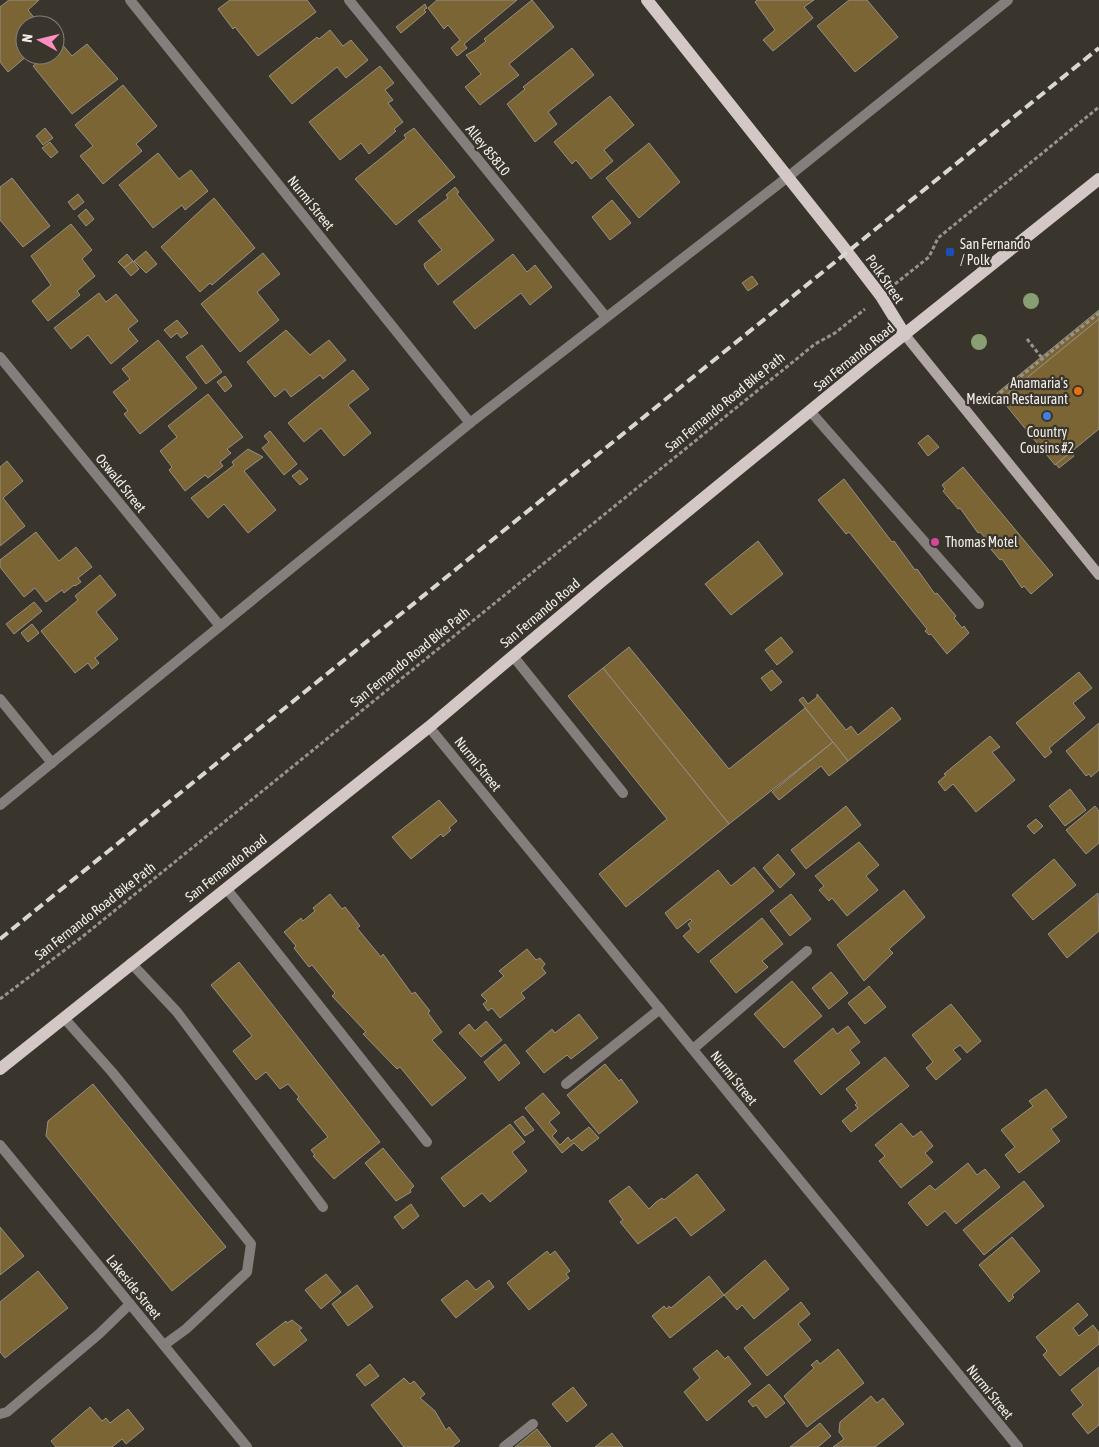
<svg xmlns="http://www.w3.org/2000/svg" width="1099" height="1447" viewBox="0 0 1099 1447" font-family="'Asap Condensed',sans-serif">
<rect width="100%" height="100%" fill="#39352c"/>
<g fill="#7c6534" stroke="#959086">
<path d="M9 0H39L28 10 40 25H25V55H28L8 72 0 62V7Z"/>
<path d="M230 0H307L316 12 258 56 235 27 233 29 218 9Z"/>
<path d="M437 0H517L464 44 467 48 457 56 451 48 460 40 448 25 444 29 428 8Z"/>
<path d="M532 0 554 27 509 64 519 75 480 105 465 87 481 74 466 55 475 50 486 41 484 39Z"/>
<path d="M757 0H814L804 7 813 18 773 51 763 40 775 30 755 2Z"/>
<path d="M849 0H867L898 37 855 72 817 26Z"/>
<path d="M425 4 427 8 424 10 426 12 401 33 396 27Z"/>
<path d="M330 30 343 46 351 40 368 60 346 78 337 67 292 104 269 76 317 37 319 39Z"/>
<path d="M61 43 72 56 87 44 118 79 72 114 33 66 47 55H55V48Z"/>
<path d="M572 48 594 75 548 112 557 124 535 142 507 104 525 89 523 87Z"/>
<path d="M380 66 394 83 385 90 393 100 388 103 403 122 394 129 396 131 369 154 361 143 340 160 309 122Z"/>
<path d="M123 85 157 126 136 144 142 151 103 184 80 156 93 146 75 125Z"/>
<path d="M610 96 634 125 604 150 613 161 591 179 576 160 572 164 554 142Z"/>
<path d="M45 128 53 138 43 145 36 136Z"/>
<path d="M414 128 455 177 396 225 355 179 406 138 404 135Z"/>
<path d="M50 142 58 152 51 158 42 148Z"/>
<path d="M649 143 680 182 639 218 606 178Z"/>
<path d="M158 153 179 179 191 170 208 191 185 210 182 205 153 228 119 185Z"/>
<path d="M12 178 50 226 23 247 0 220V187Z"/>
<path d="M455 187 459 192 457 194 494 240 438 285 425 268 424 264 442 250 418 221 448 198 446 195Z"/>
<path d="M78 194 84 202 74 210 68 202Z"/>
<path d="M214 198 255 248 212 285 210 283 200 292 161 247Z"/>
<path d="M612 200 631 223 610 240 592 217Z"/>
<path d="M86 209 94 219 86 226 78 216Z"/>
<path d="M71 224 92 250 82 259 95 276 77 291 80 295 48 321 32 301 51 285 31 256Z"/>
<path d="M146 251 157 264 146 273 134 261Z"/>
<path d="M263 253 280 274 257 292 279 320 240 352 201 304Z"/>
<path d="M127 254 133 261 124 268 118 262Z"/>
<path d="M513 254 527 272 535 265 552 287 530 305 521 293 475 329 453 302Z"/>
<path d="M133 261 139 269 131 276 124 268Z"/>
<path d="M752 276 758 284 748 291 742 283Z"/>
<path d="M99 293 106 302 116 294 138 321 128 329 138 341 111 364 88 335 71 349 54 328Z"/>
<path d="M1099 310V319L1001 399 997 393Z"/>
<path d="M1099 319V429L1055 465 1001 399Z"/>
<path d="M177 320 188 333 181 338 177 333 171 338 164 330Z"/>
<path d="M286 330 310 355 329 340 346 360 323 379 320 375 291 397 285 389 275 397 247 362Z"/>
<path d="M158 340 197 388 140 434 124 414 128 411 113 392 130 379 122 369Z"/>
<path d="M202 345 222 372 206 384 186 357Z"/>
<path d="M353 370 369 389 348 405 371 433 344 456 321 428 304 442 288 423Z"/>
<path d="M225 376 232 386 225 392 217 382Z"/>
<path d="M208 394 243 437 227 449 231 453 220 462 223 466 208 478 205 475 185 491 169 470 172 467 160 451 177 437 168 426Z"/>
<path d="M270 431 297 464 284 475 262 448 269 442 264 436Z"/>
<path d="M928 435 939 447 928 456 918 443Z"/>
<path d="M248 449 263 457 244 471 276 510 248 533 224 504 208 518 191 498 234 465 232 462Z"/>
<path d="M1071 452 1074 456 1059 468 1056 464Z"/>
<path d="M7 461 23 481 3 498 25 526 0 546V467Z"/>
<path d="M963 467 1053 575 1031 594 1024 586 1022 588 1002 559 1000 560 989 547 991 545 980 532 978 533 960 508 958 509 943 491 945 489 942 485Z"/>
<path d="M300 470 308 479 300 485 292 476Z"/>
<path d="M844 479 892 542 894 541 915 570 917 569 935 594 937 593 956 616 954 618 962 628 964 626 969 633 947 654 931 634 929 635 925 631 927 629 849 532 846 534 818 500Z"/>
<path d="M36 532 59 561 76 547 92 567 78 578 81 582 75 586 74 585 64 593 62 590 46 602 35 588 24 597 0 567V560Z"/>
<path d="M758 541 783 574 731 615 705 584Z"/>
<path d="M100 575 116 595 96 612 118 639 95 658 99 663 92 669 88 663 75 673 41 631 78 600 75 596Z"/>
<path d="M34 602 42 611 14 634 6 624Z"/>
<path d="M32 624 39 633 28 642 21 633Z"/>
<path d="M781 637 793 652 777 665 765 650Z"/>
<path d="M629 647 729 769 805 708 833 742 729 824 603 668Z"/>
<path d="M603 668 729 824 626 907 599 874 667 819 568 696Z"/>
<path d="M772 670 782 682 771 691 761 678Z"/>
<path d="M1079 672 1092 688 1073 703 1085 718 1049 748 1052 752 1045 758 1016 723Z"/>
<path d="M817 694 846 730 851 726 858 735 892 707 901 719 848 761 799 700 803 697 808 704 817 697Z"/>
<path d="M1099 723V770L1091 777 1089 774 1086 776 1066 751Z"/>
<path d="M990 736 1000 747 992 752 1015 780 976 812 953 784 945 791 938 782 946 775 944 774Z"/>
<path d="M833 742 848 761 829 776 821 766 779 800 772 792Z"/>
<path d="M1070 789 1086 810 1065 826 1049 806Z"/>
<path d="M439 800 457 821 449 828 451 830 443 837 441 834 411 859 392 837Z"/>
<path d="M846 806 861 825 806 869 791 850Z"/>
<path d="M1095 806 1099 811V843L1086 854 1066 830Z"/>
<path d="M1036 819 1043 826 1034 834 1027 826Z"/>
<path d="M859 842 879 865 866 876 878 890 847 916 832 898 829 901 819 890 824 886 815 876Z"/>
<path d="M778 854 795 874 780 888 763 868Z"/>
<path d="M1054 859 1076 885 1033 920 1012 895Z"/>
<path d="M754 867 774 891 698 953 683 936 691 929 688 924 692 921 690 919 677 929 665 913 718 870 731 886Z"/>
<path d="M904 890 925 917 889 949 893 953 864 981 837 945Z"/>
<path d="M1098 893 1099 931 1067 958 1048 934Z"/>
<path d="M330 894 342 909 345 907 360 926 357 928 381 957 383 954 412 994 415 992 430 1011 428 1013 442 1032 432 1040 466 1078 432 1106 400 1067 397 1069 363 1034 366 1032 332 996 335 993 312 965 309 967 294 948 296 946 284 932 301 918 303 921 315 911 313 908Z"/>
<path d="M791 894 811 919 790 936 770 911Z"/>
<path d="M762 918 783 944 762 961 768 967 736 993 710 961Z"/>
<path d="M527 949 536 960 540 958 545 964 542 968 546 973 521 993 525 998 500 1018 492 1008 488 1011 483 1004 487 1001 481 995 504 976 499 971Z"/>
<path d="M239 962 380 1142 334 1179 313 1156 315 1155 311 1150 328 1137 297 1099 299 1097 288 1084 280 1089 266 1072 256 1080 233 1051 252 1036 211 985Z"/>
<path d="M831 972 848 993 829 1009 812 988Z"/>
<path d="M792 981 822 1016 784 1048 754 1014Z"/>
<path d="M869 986 886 1007 865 1024 848 1003Z"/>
<path d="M951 1004 981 1041 967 1053 960 1045 953 1050 961 1059 936 1080 926 1068 933 1062 912 1035Z"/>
<path d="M579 1014 598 1038 571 1059 567 1055 544 1073 526 1051 552 1029 555 1033Z"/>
<path d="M486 1021 502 1040 481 1057 459 1033 469 1024 475 1031Z"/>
<path d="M848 1026 860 1042 850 1050 860 1063 821 1095 794 1061 833 1028 837 1034Z"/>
<path d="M505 1044 520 1063 499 1081 484 1062Z"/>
<path d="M885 1057 909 1086 851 1132 842 1121 858 1108 855 1105 857 1103 846 1089Z"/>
<path d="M605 1064 619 1081 621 1079 638 1102 599 1134 567 1095Z"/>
<path d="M93 1084 226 1247 172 1291 46 1136 48 1121Z"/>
<path d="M1046 1089 1067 1117 1051 1129 1060 1141 1019 1173 1005 1155 1015 1147 1001 1130 1033 1106 1029 1101Z"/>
<path d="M543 1093 560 1113 549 1122 557 1131 552 1136 560 1145 568 1137 571 1141 589 1127 599 1138 582 1151 574 1143 562 1153 525 1108Z"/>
<path d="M523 1116 534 1130 525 1136 514 1122Z"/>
<path d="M901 1123 913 1137 921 1131 933 1146 925 1153 933 1162 901 1188 879 1161 885 1156 875 1145Z"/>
<path d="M510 1124 525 1142 512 1152 527 1171 490 1202 482 1193 464 1207 441 1178Z"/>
<path d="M383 1148 414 1186 410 1190 411 1192 396 1201 365 1163Z"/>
<path d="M968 1163 977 1175 985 1169 1000 1187 956 1224 945 1211 927 1226 908 1203 930 1185 935 1190Z"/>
<path d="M697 1174 725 1210 691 1236 676 1217 638 1244 620 1222 623 1220 609 1201 629 1186 649 1209 656 1202 662 1198 664 1200Z"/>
<path d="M1024 1181 1044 1206 984 1255 963 1230Z"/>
<path d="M411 1204 419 1216 403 1229 394 1217Z"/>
<path d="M0 1227 24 1256 0 1275Z"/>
<path d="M1012 1237 1040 1271 1012 1295 1014 1297 1009 1302 979 1265Z"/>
<path d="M547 1251 550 1255 555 1251 570 1271 566 1274 569 1278 529 1310 507 1283Z"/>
<path d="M765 1260 789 1289 754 1319 742 1305 737 1310 724 1295Z"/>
<path d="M38 1271 68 1308 5 1358 0 1352V1302Z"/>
<path d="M326 1274 341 1292 321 1309 305 1290Z"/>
<path d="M709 1276 724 1295 670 1338 652 1316 664 1306 667 1309 669 1306 671 1308Z"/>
<path d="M467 1280 476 1290 489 1280 494 1287 456 1318 441 1300Z"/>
<path d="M357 1285 373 1307 348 1326 332 1304Z"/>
<path d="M801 1302 810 1314 798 1324 811 1340 767 1376 744 1348Z"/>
<path d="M1078 1303 1088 1315 1073 1328 1079 1336 1093 1325 1099 1333V1344L1060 1376 1043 1355 1047 1351 1036 1337Z"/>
<path d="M292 1320 302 1328 299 1330 307 1340 274 1366 256 1344 286 1321 287 1323Z"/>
<path d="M838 1349 864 1383 807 1427 784 1396 814 1368 811 1365 817 1360 820 1364Z"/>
<path d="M717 1350 725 1359 728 1356 751 1384 707 1421 684 1392 700 1378 693 1369Z"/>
<path d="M370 1364 379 1376 365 1386 356 1375Z"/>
<path d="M1099 1367V1425L1088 1434 1072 1414 1083 1405 1071 1390Z"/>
<path d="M404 1378 410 1384 414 1381 425 1394 420 1398 435 1411 446 1430 449 1427 460 1441 452 1447H404L371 1405Z"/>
<path d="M769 1384 785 1403 766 1418 756 1405 753 1407 748 1401Z"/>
<path d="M573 1387 587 1405 567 1422 552 1404Z"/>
<path d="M871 1396 877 1403 883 1398 904 1424 875 1447H833L844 1439 839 1432 840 1422Z"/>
<path d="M90 1407 102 1421 106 1418 110 1423 128 1409 144 1429 126 1444 122 1439 112 1447H56L51 1441Z"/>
<path d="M820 1423 831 1436 818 1447H790Z"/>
<path d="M537 1429 551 1447H515Z"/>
<path d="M612 1433 623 1447H595Z"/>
</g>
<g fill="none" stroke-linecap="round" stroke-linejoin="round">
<g stroke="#98948d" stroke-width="3" stroke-dasharray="4 2.5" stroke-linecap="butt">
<path d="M895 284 929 257 938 238 1099 107"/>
<path d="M1027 339 1042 358"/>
<path d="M995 397 1099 313"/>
<path d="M0 999 82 937 815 344 835 333 865 309"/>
</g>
<g stroke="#847f7d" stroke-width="10">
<path d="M349 0 606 317"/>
<path d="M810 411 979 604"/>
<path d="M513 656 623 793"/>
<path d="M0 699 52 763"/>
<path d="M226 888 427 1142"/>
<path d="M131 963 177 1012 323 1207"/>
<path d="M64 1018 112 1072 251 1244 247 1272 186 1329 164 1345"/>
<path d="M693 1049 807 951"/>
<path d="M566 1084 660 1009"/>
<path d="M0 1414 7 1412 99 1334 130 1304"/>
<path d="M504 1447 533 1424"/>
</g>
<g stroke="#847f7d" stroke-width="10">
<path d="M130 0 470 423"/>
<path d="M0 357 220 626"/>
<path d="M429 727 1018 1447"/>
<path d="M0 805 470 423 789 176 1008 0"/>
<path d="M0 1145 247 1447"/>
</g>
<path stroke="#b1a8a6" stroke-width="10" d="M905 335 1099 575"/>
<g stroke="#d3c8c5" stroke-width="12">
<path d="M647 0 841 244 881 296 905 335"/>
<path d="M0 1069 429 727 602 581 871 361 1099 179"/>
</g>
<path stroke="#dad7d2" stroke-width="4" stroke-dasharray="10 5" stroke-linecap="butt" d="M0 939 1099 48"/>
</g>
<g fill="#889e73">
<circle cx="1031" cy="301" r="8"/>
<circle cx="979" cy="342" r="8"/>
</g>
<rect fill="#1a4fb4" stroke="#39352c" stroke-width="2" x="945" y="247" width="10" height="10" rx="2.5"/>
<circle fill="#e8710a" stroke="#39352c" stroke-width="2" cx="1078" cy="391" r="5"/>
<circle fill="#3f7fe0" stroke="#39352c" stroke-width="2" cx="1047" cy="416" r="5"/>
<circle fill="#d1479c" stroke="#39352c" stroke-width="2" cx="935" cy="542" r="5"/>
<g text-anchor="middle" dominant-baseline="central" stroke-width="4.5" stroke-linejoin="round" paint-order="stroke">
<g font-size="14" fill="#f1eee9" stroke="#39352c">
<text transform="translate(488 150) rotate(51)">Alley 85810</text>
<text transform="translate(311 203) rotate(51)">Nurmi Street</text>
<text transform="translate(885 279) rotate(55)">Polk Street</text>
<text transform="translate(854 357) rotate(-39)">San Fernando Road</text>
<text transform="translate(725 402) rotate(-39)">San Fernando Road Bike Path</text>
<text transform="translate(121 483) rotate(51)">Oswald Street</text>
<text transform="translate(540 613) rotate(-40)">San Fernando Road</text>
<text transform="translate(410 657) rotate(-39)">San Fernando Road Bike Path</text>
<text transform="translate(478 764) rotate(51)">Nurmi Street</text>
<text transform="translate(226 868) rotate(-38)">San Fernando Road</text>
<text transform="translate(95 911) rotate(-38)">San Fernando Road Bike Path</text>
<text transform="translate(734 1078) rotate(51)">Nurmi Street</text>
<text transform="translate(134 1287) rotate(51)">Lakeside Street</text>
<text transform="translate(990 1392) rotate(51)">Nurmi Street</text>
</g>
<g font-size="14" fill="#f1eee9" stroke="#39352c" text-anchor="start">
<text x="960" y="244">San Fernando<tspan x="960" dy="16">/ Polk</tspan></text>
<text x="1068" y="383" text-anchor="end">Anamaria's<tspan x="1068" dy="16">Mexican Restaurant</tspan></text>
<text x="1047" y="432" text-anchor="middle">Country<tspan x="1047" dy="16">Cousins #2</tspan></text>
<text x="945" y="542">Thomas Motel</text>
</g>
</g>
<g transform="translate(40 40) rotate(278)"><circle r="24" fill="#39352c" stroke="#837f78"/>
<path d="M0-4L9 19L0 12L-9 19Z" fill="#fd8ec0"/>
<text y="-8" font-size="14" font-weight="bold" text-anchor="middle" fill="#f1eee9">N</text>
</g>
</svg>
